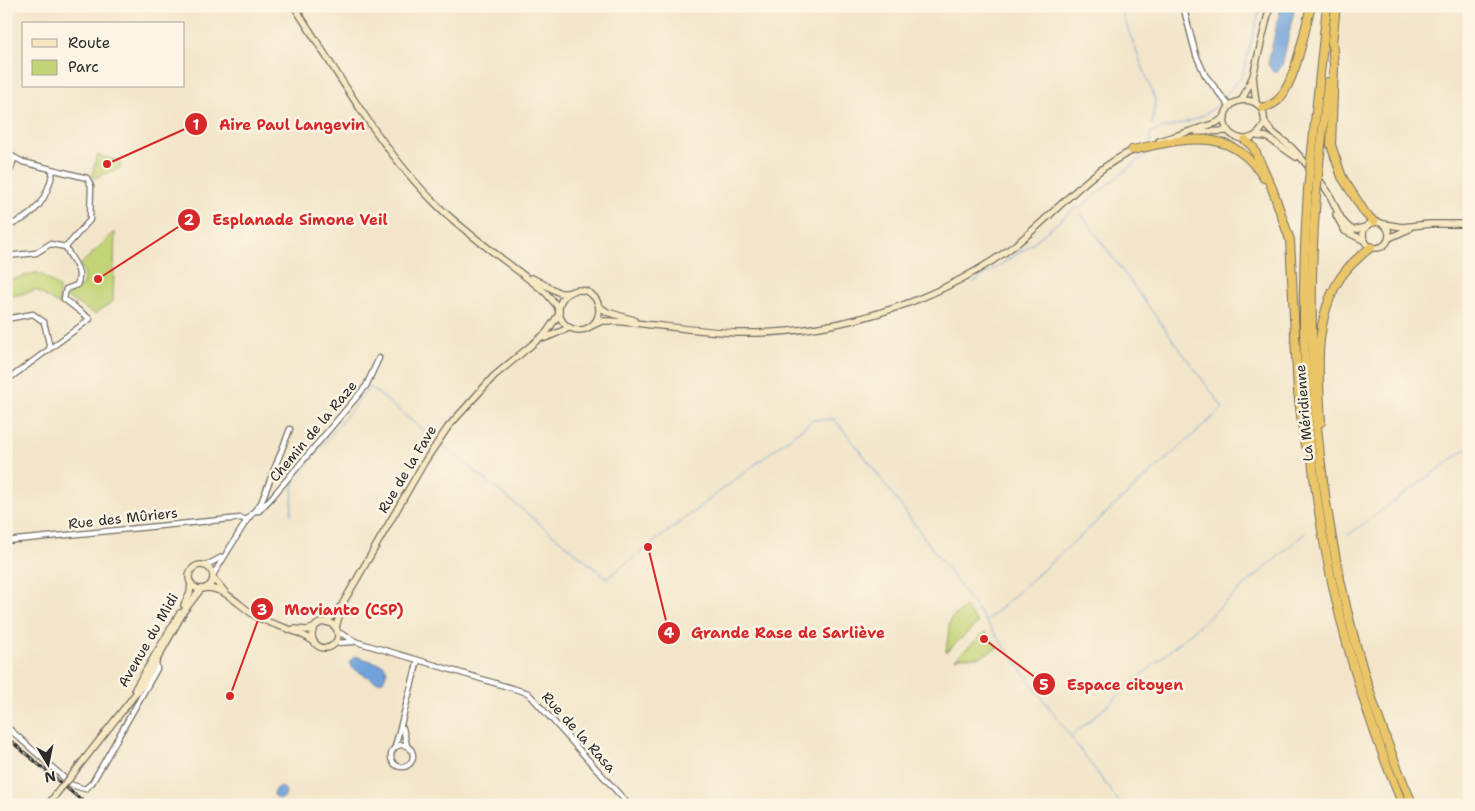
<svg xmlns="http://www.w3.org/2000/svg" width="1475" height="811" viewBox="0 0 1475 811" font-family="'Shantell Sans',sans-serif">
<rect width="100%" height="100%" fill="#fcf5e5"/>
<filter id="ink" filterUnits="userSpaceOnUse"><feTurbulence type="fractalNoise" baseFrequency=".02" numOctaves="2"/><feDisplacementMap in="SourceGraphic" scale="10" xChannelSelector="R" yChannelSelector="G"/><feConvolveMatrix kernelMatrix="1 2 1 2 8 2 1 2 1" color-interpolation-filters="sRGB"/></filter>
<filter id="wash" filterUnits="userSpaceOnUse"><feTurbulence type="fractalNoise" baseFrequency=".0096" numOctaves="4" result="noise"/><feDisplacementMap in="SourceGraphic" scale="20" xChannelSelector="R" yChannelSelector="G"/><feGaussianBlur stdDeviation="1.12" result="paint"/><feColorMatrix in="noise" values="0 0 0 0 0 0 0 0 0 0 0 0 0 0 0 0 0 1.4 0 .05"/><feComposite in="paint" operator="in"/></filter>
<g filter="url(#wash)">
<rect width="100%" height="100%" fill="#f3e5c9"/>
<g fill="#c3d477" stroke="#778051">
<path d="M97 155 120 161V168L94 178 92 175Z"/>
<path d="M115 232 113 301 95 314 69 299 67 293 83 286 84 272 80 265Z"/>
<path d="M35 273H39L59 287V305L36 290 6 298V281Z"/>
<path d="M965 607 978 623 946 652 950 620Z"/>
<path d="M985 632 998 647 980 657H961L955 659Z"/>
</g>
<g fill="#70a2db" stroke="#4e6683">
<path d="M1281 6H1295L1282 66 1277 72H1273L1268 64Z"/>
<path d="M355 656 384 665 387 671 383 681 377 682 352 668 350 661Z"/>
<circle cx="280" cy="793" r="6"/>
</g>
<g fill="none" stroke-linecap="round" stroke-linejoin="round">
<g stroke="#70a2db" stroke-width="1">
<path d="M1119 6 1155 99 1152 125"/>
<path d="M1224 97 1242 76 1261 6"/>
<path d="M1150 142 1151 132C1176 125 1204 121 1222 100"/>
<path d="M1078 209 1141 158 1148 154 1149 150"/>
<path d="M974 282 1029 246 1075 208H1077"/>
<path d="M441 444 607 578 813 420 834 419 859 449 1121 805"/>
<path d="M291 515 294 480 370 387 434 439"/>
<path d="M1348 535 1469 447"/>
<path d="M986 621 1223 408 1081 214"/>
<path d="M1072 736 1305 533"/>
</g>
</g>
</g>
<g filter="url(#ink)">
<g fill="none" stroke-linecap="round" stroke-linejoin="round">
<g stroke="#716c62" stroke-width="7">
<g id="street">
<path d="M1183 6 1196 55 1205 75 1230 107"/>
<path d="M6 153 23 162 87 178 91 186 90 220 66 247C71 261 84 269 77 285L66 289 64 299 90 319 6 381"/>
<path d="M6 182 14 159"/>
<path d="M6 226C35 218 48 198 53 170"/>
<path d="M6 256 36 253 50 244 66 247"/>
<path d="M6 319 33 314 44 322 50 348"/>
<path d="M256 511H259L273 496 366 386 379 358"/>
<path d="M6 541 241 518 247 520"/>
<path d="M205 566 222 557"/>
<path d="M213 575 247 520 261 503 290 429"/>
<path d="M338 632 357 642 418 660 395 747"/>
<path d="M335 643 353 642"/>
<path d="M418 660 528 693 629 805"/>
<path d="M6 726 72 785 85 789 92 783 157 669 156 661"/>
<path d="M403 728 407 746"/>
<circle cx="402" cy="756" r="11"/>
</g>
</g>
<g stroke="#716c62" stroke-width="8">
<g id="secondary">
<path d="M294 6C338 73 381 151 439 207 472 239 510 263 546 293L557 306 559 313"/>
<path d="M1242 100 1252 78"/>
<path d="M1256 103 1253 76 1270 6"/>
<path d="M1265 123C1252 154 1214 134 1227 110 1235 97 1255 97 1262 110 1265 114 1263 120 1266 124 1272 135 1286 141 1294 150 1305 162 1316 175 1326 189 1335 201 1338 222 1353 230L1366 227"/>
<path d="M1197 132 1228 131"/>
<path d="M1257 136 1267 137 1296 157"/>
<path d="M1159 141 1216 123 1225 117"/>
<path d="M1336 215 1345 231 1365 241"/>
<circle cx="1376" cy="235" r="13"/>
<path d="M1384 224 1402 227 1430 224H1469"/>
<path d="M1389 238 1409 229"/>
<path d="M532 278 560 293H569"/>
<circle cx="579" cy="310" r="20"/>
<path d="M599 306 607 312 634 320"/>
<path d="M593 325 602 321H611C653 324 694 331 736 333 832 335 928 306 1007 251 1051 220 1085 172 1134 150"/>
<path d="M545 338 569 328"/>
<circle cx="201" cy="577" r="12"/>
<path d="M213 578 225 592"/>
<path d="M206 588C227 588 242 609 259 618 277 627 297 629 313 641"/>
<path d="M184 605 190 593 191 583"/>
<circle cx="325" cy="635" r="13"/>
<path d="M327 622 340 607"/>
<path d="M336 627 343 603 425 461 448 427 494 376 546 333 559 314"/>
<path d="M294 629 307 630 314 628"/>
<path d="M135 689 180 613"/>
<path d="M69 779 144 683 184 611 201 589"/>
<path d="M48 805 60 789"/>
</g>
</g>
<g stroke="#716c62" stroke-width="10">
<g id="highway">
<path d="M1332 39 1334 67 1331 145 1342 177 1365 213 1374 222"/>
<path d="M1332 43 1336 6"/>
<path d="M1262 108C1268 106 1274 105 1279 99 1296 80 1304 32 1311 6"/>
<path d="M1245 140 1253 147 1272 188 1290 240 1298 392 1305 445"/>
<path d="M1132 150C1184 139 1230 124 1264 178"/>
<path d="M1311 161 1327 6"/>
<path d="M1319 164 1328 82"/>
<path d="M1308 190C1293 408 1317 602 1403 805"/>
<path d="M1316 195C1300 401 1328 615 1413 805"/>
<path d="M1321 422C1318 375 1313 318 1341 277 1349 265 1360 256 1371 247"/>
</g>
</g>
<use href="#street" stroke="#fff" stroke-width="4.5"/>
<use href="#secondary" stroke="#f7e8c3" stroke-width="5.5"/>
<use href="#highway" stroke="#ebc669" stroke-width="8"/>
<g stroke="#2b2b2b" stroke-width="3">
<path id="rail" d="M6 737 87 805"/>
</g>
<use href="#rail" stroke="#fcf5e5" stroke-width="1" stroke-dasharray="4" stroke-linecap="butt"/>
<g stroke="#716c62" stroke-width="8" stroke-linecap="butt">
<path id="secondary-bridge" d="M60 789 69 779"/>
</g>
<g stroke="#716c62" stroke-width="10" stroke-linecap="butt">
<g id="highway-bridge">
<path d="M1308 190 1311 161"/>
<path d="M1316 195 1319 164"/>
</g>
</g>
<use href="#secondary-bridge" stroke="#f7e8c3" stroke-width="5.5"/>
<use href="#highway-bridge" stroke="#ebc669" stroke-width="8"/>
</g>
</g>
<g text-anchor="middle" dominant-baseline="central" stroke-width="5" stroke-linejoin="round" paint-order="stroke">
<g font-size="14" fill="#2b2b2b" stroke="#fcf5e5">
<text transform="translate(1304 413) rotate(-95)">La Méridienne</text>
<text transform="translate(313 431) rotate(-50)">Chemin de la Raze</text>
<text transform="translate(407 469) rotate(-59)">Rue de la Fave</text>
<text transform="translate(123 518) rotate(-6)">Rue des Mûriers</text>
<text transform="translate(148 640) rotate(-60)">Avenue du Midi</text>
<text transform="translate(579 732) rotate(48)">Rue de la Rasa</text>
</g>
</g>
<path fill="none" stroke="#d62828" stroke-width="2" d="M107 164L196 124M98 279L189 220M230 696L262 609M648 547L669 633M984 639L1044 684"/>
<g fill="#d62828" stroke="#fcf5e5" stroke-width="2">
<circle cx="107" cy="164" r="5"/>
<circle cx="98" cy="279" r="5"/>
<circle cx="230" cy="696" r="5"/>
<circle cx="648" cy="547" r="5"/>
<circle cx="984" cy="639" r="5"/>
<circle cx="196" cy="124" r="12"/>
<circle cx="189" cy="220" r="12"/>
<circle cx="262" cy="609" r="12"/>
<circle cx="669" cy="633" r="12"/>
<circle cx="1044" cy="684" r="12"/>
</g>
<g font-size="15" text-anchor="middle" font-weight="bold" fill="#fff">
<text x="196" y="130">1</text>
<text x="189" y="225">2</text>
<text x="262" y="615">3</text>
<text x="669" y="638">4</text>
<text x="1044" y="690">5</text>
</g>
<g font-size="15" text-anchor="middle" font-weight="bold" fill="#d62828" stroke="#fcf5e5" stroke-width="5" stroke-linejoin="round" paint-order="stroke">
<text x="292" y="130">Aire Paul Langevin</text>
<text x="300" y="225">Esplanade Simone Veil</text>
<text x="344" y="615">Movianto (CSP)</text>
<text x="788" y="638">Grande Rase de Sarliève</text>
<text x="1125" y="690">Espace citoyen</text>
</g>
<rect width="1475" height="811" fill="none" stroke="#fcf5e5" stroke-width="25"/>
<rect x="22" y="22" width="162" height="65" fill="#fcf5e5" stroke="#a8a49b"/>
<rect x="32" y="39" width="25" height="8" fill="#f7e8c3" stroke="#a8a49b"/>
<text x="68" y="48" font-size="15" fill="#2b2b2b">Route</text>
<rect x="32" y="60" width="25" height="15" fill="#c3d477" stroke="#a8a49b"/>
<text x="68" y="72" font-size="15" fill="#2b2b2b">Parc</text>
<g transform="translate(48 764) rotate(170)" stroke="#fcf5e5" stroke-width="4" paint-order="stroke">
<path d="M0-4L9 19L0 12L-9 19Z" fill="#2b2b2b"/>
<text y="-8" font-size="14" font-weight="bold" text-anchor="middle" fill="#2b2b2b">N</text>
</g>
</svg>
